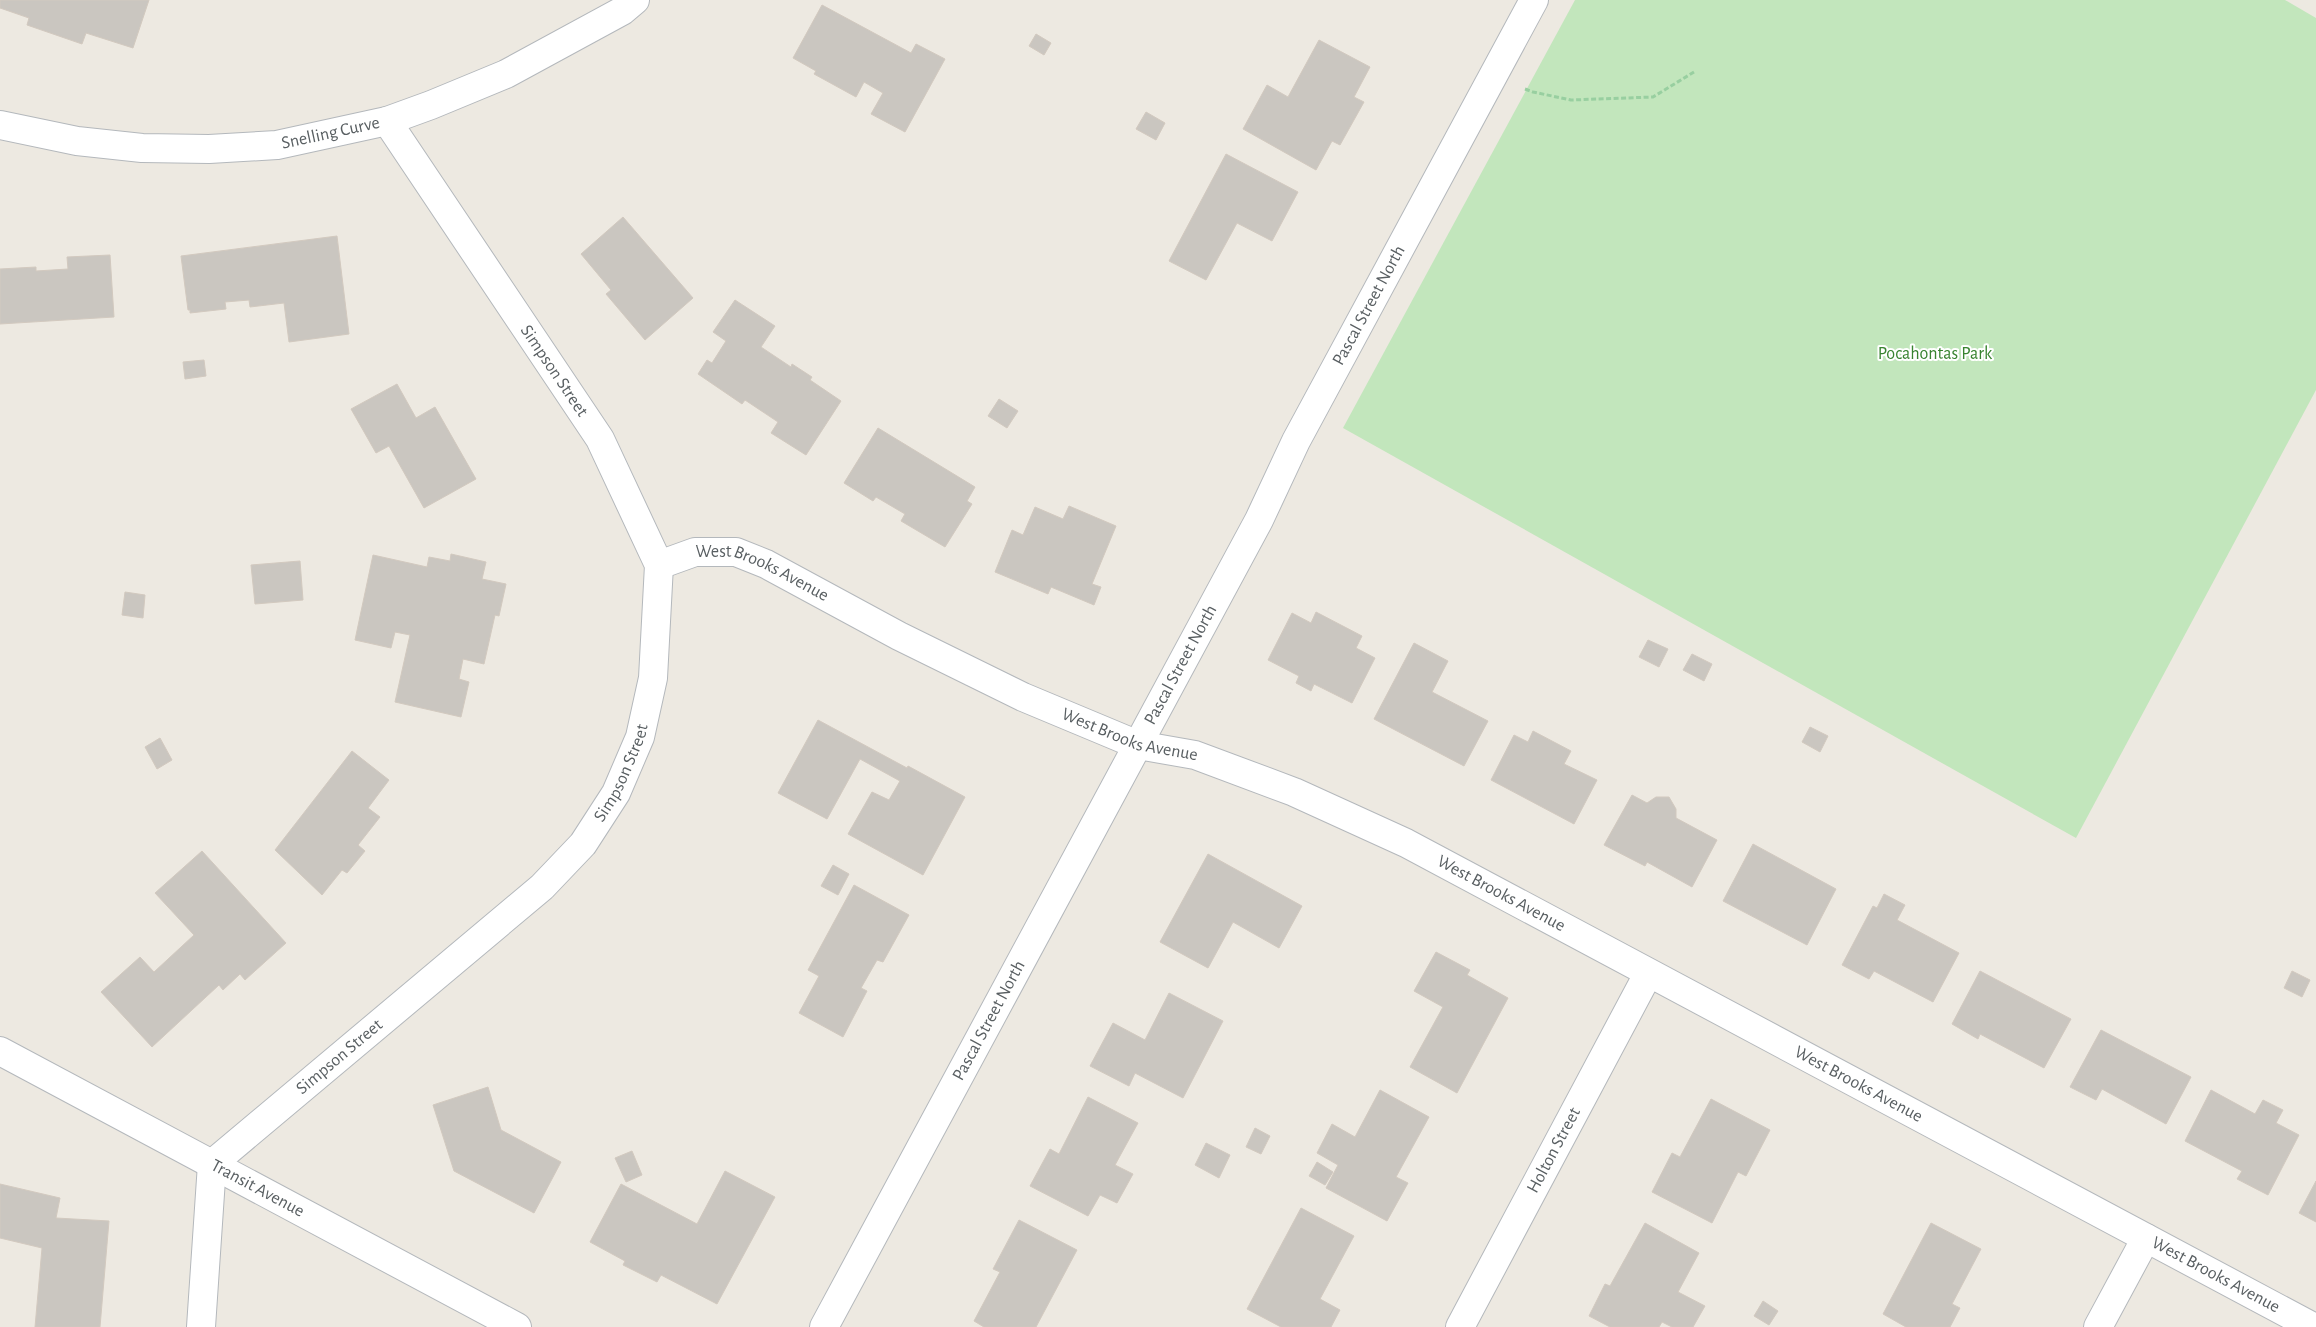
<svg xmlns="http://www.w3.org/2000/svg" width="2316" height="1327" viewBox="0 0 2316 1327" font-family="'Alegreya Sans',sans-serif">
<rect width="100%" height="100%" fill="#ede9e1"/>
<path fill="#c2e6bc" d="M1575 0H2285L2316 18V390L2076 838 1343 428Z"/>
<g fill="#cac6c0" stroke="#d2c9bf">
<path d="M0 0H149L133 48 86 33 82 44 27 25 29 18 0 8Z"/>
<path d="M822 5 911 53 916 44 945 59 905 132 871 114 883 93 864 82 856 97 814 74 816 71 793 58Z"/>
<path d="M1036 34 1051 43 1044 55 1029 46Z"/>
<path d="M1319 40 1370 67 1354 97 1364 102 1340 145 1332 141 1316 170 1243 129 1267 85 1288 97Z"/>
<path d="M1146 112 1165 123 1156 140 1136 129Z"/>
<path d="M1226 154 1298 192 1272 241 1237 223 1206 280 1169 261Z"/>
<path d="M623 217 693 298 645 340 606 294 611 290 581 254Z"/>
<path d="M337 236 349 334 289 342 284 303 250 307 249 300 225 302 226 309 190 313V310H188L181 256Z"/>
<path d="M110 255 114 317 0 324V269L36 267V271L68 269 67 257Z"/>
<path d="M735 300 775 326 761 347 791 367 792 364 812 377 810 380 841 401 806 455 771 433 778 422 745 400 742 404 698 374 707 360 712 363 726 341 713 332Z"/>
<path d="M204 360 206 376 185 379 183 362Z"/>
<path d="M397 384 416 418 435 407 476 479 424 508 389 446 376 453 351 409Z"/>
<path d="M999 399 1018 411 1007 428 988 416Z"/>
<path d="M878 428 975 487 967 501 972 504 945 547 901 521 905 514 876 497 873 501 844 483Z"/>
<path d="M1069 506 1116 526 1092 584 1101 587 1094 605 1051 587 1048 594 995 572 1012 530 1023 535 1035 507 1063 519Z"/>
<path d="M451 554 486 562 482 579 506 584 499 616 495 615 484 664 463 659 459 679 469 682 461 717 395 702 410 635 395 632 391 648 355 640 373 555 427 567 429 557 450 561Z"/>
<path d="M300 561 303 600 255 604 251 565Z"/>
<path d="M125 592 145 595 143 618 122 615Z"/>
<path d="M1316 612 1362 636 1356 648 1375 658 1352 703 1314 684 1311 691 1296 683 1299 676 1268 660 1292 613 1311 623Z"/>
<path d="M1648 640 1668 649 1659 667 1639 657Z"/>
<path d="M1414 643 1448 661 1432 692 1488 721 1464 766 1374 719Z"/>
<path d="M1692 654 1712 664 1704 681 1683 670Z"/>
<path d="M818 720 907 768 908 766 965 797 923 875 848 834 872 792 889 800 900 781 860 759 827 819 778 793Z"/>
<path d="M1810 727 1828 736 1820 752 1802 742Z"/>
<path d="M1533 731 1571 751 1564 764 1597 780 1574 824 1491 780 1514 735 1528 742Z"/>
<path d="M160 738 172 760 157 769 145 747Z"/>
<path d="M352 751 389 780 368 808 380 817 358 845 365 851 347 873 342 870 322 895 275 850Z"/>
<path d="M1632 795 1647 803 1656 797H1669L1676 809V818L1717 840 1692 887 1647 862 1645 866 1604 845Z"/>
<path d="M1753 844 1836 889 1807 945 1723 901Z"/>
<path d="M202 851 286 943 245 980 240 974 223 990 219 985 152 1047 101 992 140 957 154 972 194 935 155 893Z"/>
<path d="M1208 854 1302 906 1279 948 1233 922 1208 968 1160 942Z"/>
<path d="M833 865 849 874 838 895 821 886Z"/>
<path d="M854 885 909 915 883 962 877 960 861 988 867 991 843 1037 799 1013 819 976 808 970Z"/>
<path d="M1884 894 1905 905 1897 920 1959 953 1933 1002 1874 971 1869 979 1842 965 1873 906 1877 908Z"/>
<path d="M1436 952 1470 970 1467 975 1508 998 1457 1093 1410 1067 1443 1007 1414 991Z"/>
<path d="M1980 971 2071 1019 2044 1068 1980 1034 1978 1039 1952 1024Z"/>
<path d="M2292 971 2310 980 2302 997 2284 988Z"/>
<path d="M1169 993 1223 1021 1183 1098 1135 1073 1129 1086 1090 1066 1113 1023 1145 1040Z"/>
<path d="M2101 1030 2191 1077 2166 1124 2102 1089 2096 1100 2070 1087Z"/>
<path d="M488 1087 501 1130 561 1162 534 1213 454 1171 433 1105Z"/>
<path d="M1380 1090 1429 1117 1396 1177 1408 1183 1387 1221 1326 1188 1338 1165 1317 1153 1332 1124 1355 1137Z"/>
<path d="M2211 1090 2255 1114 2263 1100 2283 1110 2276 1123 2299 1135 2268 1195 2237 1179 2242 1171 2185 1141Z"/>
<path d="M1088 1097 1138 1123 1115 1165 1133 1174 1117 1203 1100 1195 1088 1216 1030 1186 1050 1149 1059 1154Z"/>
<path d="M1711 1099 1770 1130 1746 1176 1738 1172 1712 1223 1652 1192 1672 1153 1680 1157Z"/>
<path d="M1255 1128 1270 1136 1261 1154 1246 1147Z"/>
<path d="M1206 1143 1230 1155 1219 1178 1195 1165Z"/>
<path d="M632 1151 642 1175 626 1182 615 1158Z"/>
<path d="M1317 1162 1333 1172 1325 1185 1309 1176Z"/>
<path d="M725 1171 775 1197 717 1304 661 1275 657 1282 623 1265 625 1261 590 1242 621 1184 697 1224Z"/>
<path d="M2316 1181V1222L2299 1213Z"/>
<path d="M0 1184 60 1198 56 1218 109 1221 100 1327H35L42 1248 0 1238Z"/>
<path d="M1301 1208 1354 1236 1320 1299 1340 1310 1331 1327H1281L1247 1309Z"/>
<path d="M1019 1220 1077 1250 1036 1327H984L974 1321 1000 1272 993 1269Z"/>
<path d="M1645 1223 1699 1253 1678 1292 1705 1306 1693 1327H1672L1662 1322 1659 1327H1610L1589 1316 1605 1284 1610 1286Z"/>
<path d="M1931 1223 1981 1249 1952 1304 1960 1308 1950 1327H1906L1883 1314Z"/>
<path d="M1763 1301 1778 1311 1769 1325 1754 1316Z"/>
</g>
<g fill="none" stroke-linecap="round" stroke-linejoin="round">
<g stroke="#b4b8bc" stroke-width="30">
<g id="minor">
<path id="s1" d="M0 125 77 141 142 148 209 149 277 145 387 121 431 105 506 74 622 11 635 0"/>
<path id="s2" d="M659 565 695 552H736L766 564 899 636 1023 697 1138 745 1195 755 1294 792 1406 843 2313 1327"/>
<path id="s3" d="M0 1051 517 1327"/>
<path id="s4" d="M201 1327 212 1164 542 887 583 844 616 793 640 737 653 678 659 565 600 439 387 121"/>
<path id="s5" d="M824 1327 1259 520 1296 441 1534 0"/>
<path id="s6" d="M1460 1327 1648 974"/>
<path d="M2098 1327 2146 1238"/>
</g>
</g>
<path stroke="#98cfa0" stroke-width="3" stroke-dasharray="5 2.5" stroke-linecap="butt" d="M1525 89 1533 92 1571 100 1653 97 1694 72"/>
<use href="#minor" stroke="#fff" stroke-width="28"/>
</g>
<g text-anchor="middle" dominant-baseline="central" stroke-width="4" stroke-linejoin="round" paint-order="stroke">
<g font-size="18" fill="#595f62" stroke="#fff">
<text stroke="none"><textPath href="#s1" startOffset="334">Snelling Curve</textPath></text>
<text stroke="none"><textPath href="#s5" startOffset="1158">Pascal Street North</textPath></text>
<text transform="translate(554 371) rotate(56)">Simpson Street</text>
<text stroke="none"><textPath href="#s2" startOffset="110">West Brooks Avenue</textPath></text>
<text stroke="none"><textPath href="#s5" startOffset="752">Pascal Street North</textPath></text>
<text stroke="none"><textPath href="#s2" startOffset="515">West Brooks Avenue</textPath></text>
<text stroke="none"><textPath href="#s4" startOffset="735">Simpson Street</textPath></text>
<text stroke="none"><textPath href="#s2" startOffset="920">West Brooks Avenue</textPath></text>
<text stroke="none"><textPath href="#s5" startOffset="348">Pascal Street North</textPath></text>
<text stroke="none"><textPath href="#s4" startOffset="330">Simpson Street</textPath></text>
<text stroke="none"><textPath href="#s2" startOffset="1325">West Brooks Avenue</textPath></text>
<text stroke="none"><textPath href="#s6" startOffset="200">Holton Street</textPath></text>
<text stroke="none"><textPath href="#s3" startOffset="292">Transit Avenue</textPath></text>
<text stroke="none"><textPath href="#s2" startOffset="1730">West Brooks Avenue</textPath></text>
</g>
<g font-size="18" fill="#388330" stroke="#fff">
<text x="1935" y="354">Pocahontas Park</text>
</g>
</g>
</svg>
